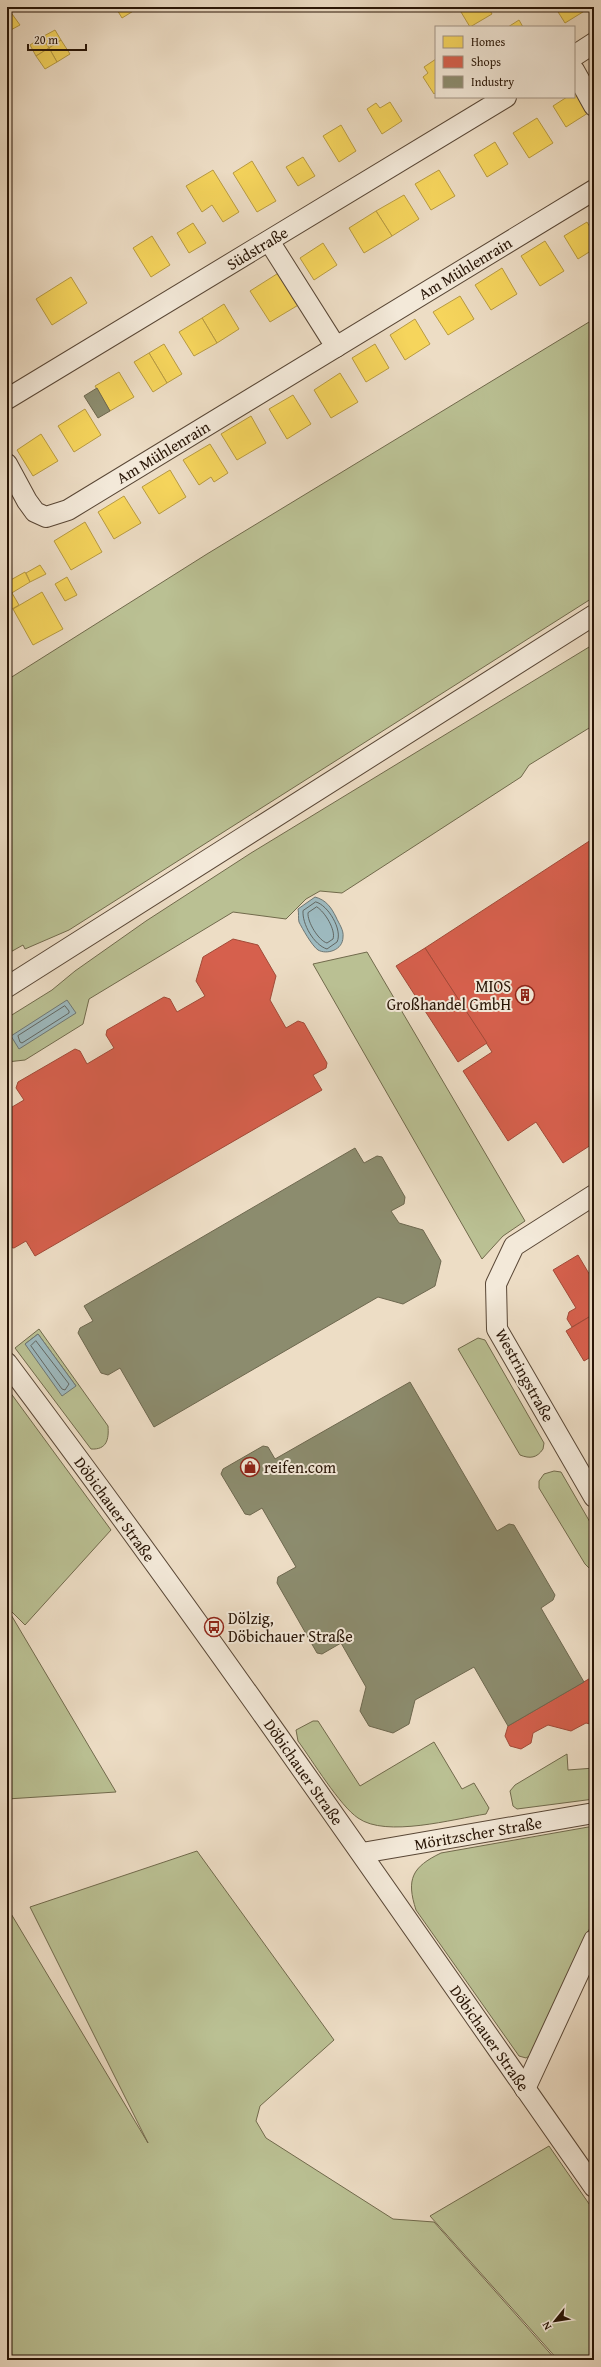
<svg xmlns="http://www.w3.org/2000/svg" width="601" height="2367" viewBox="0 0 601 2367" font-family="'Gentium Book Plus',serif">
<rect width="100%" height="100%" fill="#edddc5"/>
<filter id="stains"><feTurbulence type="fractalNoise" baseFrequency=".005" numOctaves="4"/><feColorMatrix values="0 0 0 0 .2 0 0 0 0 .09 0 0 0 0 .02 0 0 0 .5 -.17"/></filter>
<radialGradient id="worn" r=".72"><stop offset=".6" stop-color="#630" stop-opacity="0"/><stop offset="1" stop-color="#630" stop-opacity=".3"/></radialGradient>
<g fill="#bac093" stroke="#716a4c" fill-rule="evenodd">
<path d="M594 319V597L69 930 25 949 23 945 7 954V680L207 554Z"/>
<path d="M594 644V725L529 765 521 777 342 893 320 891 306 899 286 919 233 912 89 999 83 1024 25 1060 7 1062V1018L52 990 75 971 146 921 251 853Z"/>
<path d="M367 952 525 1221 503 1236 482 1259 313 964Z"/>
<path d="M39 1329 108 1426C109 1439 107 1450 91 1449L15 1348ZM38 1334 76 1386 25 1344Z"/>
<path d="M478 1338 485 1340 544 1443 543 1449C537 1458 530 1459 520 1455L458 1349Z"/>
<path d="M7 1388 111 1530 25 1625 7 1607Z"/>
<path d="M554 1471 561 1472 594 1529V1569H590L585 1564 539 1488V1481L544 1474Z"/>
<path d="M7 1608 116 1792 7 1799Z"/>
<path d="M313 1721H318L360 1786 434 1742 462 1789 474 1783 489 1808 486 1814C453 1819 386 1838 358 1818 340 1806 312 1760 298 1741L296 1730Z"/>
<path d="M567 1754 568 1770 594 1768V1799L517 1809 513 1806 510 1791 515 1785Z"/>
<path d="M594 1826V1919L531 2055 526 2058 519 2056 416 1910C406 1879 412 1867 441 1853Z"/>
<path d="M197 1851 334 2040 260 2106 256 2121 266 2138 393 2219 434 2222 556 2360H7V1907L148 2143 30 1907Z"/>
<path d="M549 2146 594 2211V2360H558L430 2216Z"/>
</g>
<g fill="#9db9be" stroke="#6e7774">
<path d="M315 897C326 900 331 907 336 917 339 924 344 930 343 937 343 950 327 955 318 950 312 946 302 928 299 922 298 918 299 913 298 909Z"/>
<path d="M67 1000 76 1013 19 1049 11 1036Z"/>
<path d="M38 1334 76 1386 62 1396 25 1344Z"/>
</g>
<g fill="#f6d55c" stroke="#b89b42">
<path d="M7 7 20 25 7 32Z"/>
<path d="M118 7H133L135 10 122 18 116 8Z"/>
<path d="M458 7H488L492 14 470 27Z"/>
<path d="M555 7H591L565 23Z"/>
<path d="M519 20 523 27H508Z"/>
<path d="M55 30 61 40 49 48 42 37Z"/>
<path d="M42 37 49 48 36 56 30 45Z"/>
<path d="M61 40 70 54 57 62 49 48Z"/>
<path d="M49 48 57 62 45 69 36 56Z"/>
<path d="M436 59V92L434 94 423 77 428 73 424 67Z"/>
<path d="M575 92 588 113 566 127 553 106 567 97H574Z"/>
<path d="M390 102 402 121 382 134 367 109 376 103 380 108Z"/>
<path d="M537 118 553 143 529 158 513 133Z"/>
<path d="M341 125 356 151 339 162 323 136Z"/>
<path d="M495 142 508 164 487 177 474 155Z"/>
<path d="M303 157 315 176 298 186 286 167Z"/>
<path d="M252 161 276 201 257 212 233 173Z"/>
<path d="M213 170 239 212 223 222 212 205 202 212 186 186Z"/>
<path d="M439 170 455 196 431 210 415 184Z"/>
<path d="M404 195 419 219 392 236 376 211Z"/>
<path d="M376 211 392 236 364 253 349 228Z"/>
<path d="M587 222 594 234V249L578 259 564 236Z"/>
<path d="M193 223 206 243 189 253 177 233Z"/>
<path d="M152 236 170 265 151 277 133 248Z"/>
<path d="M545 241 564 271 540 286 521 256Z"/>
<path d="M323 243 337 265 314 280 300 258Z"/>
<path d="M502 268 517 294 491 310 475 285Z"/>
<path d="M280 272 300 304 270 322 250 291Z"/>
<path d="M71 277 87 303 52 325 36 299Z"/>
<path d="M460 296 474 319 448 335 433 312Z"/>
<path d="M224 304 239 329 217 343 202 318Z"/>
<path d="M202 318 217 343 194 356 179 332Z"/>
<path d="M415 319 430 344 405 360 390 335Z"/>
<path d="M164 344 182 374 167 383 149 353Z"/>
<path d="M375 344 389 368 366 382 352 358Z"/>
<path d="M149 353 167 383 153 392 134 362Z"/>
<path d="M119 372 134 397 110 411 95 386Z"/>
<path d="M340 373 358 402 331 418 314 390Z"/>
<path d="M293 395 311 424 287 439 269 409Z"/>
<path d="M85 409 101 435 74 452 58 426Z"/>
<path d="M251 416 266 443 237 460 221 434Z"/>
<path d="M41 434 58 461 33 476 17 450Z"/>
<path d="M210 444 228 473 214 482 211 477 199 485 183 460Z"/>
<path d="M170 470 186 497 159 514 142 487Z"/>
<path d="M124 496 141 523 114 539 98 512Z"/>
<path d="M85 522 102 552 71 570 54 541Z"/>
<path d="M40 565 46 574 30 582 26 573Z"/>
<path d="M25 572 30 582 10 594 7 582Z"/>
<path d="M67 577 77 595 65 601 55 584Z"/>
<path d="M42 592 63 629 33 645 13 609Z"/>
<path d="M12 593 19 605 7 612V595Z"/>
</g>
<g fill="#d6604d" stroke="#a24a38">
<path d="M594 838V1143L563 1163 536 1122 508 1141 463 1071 492 1052 425 948Z"/>
<path d="M233 939 258 945 276 976 270 1000 286 1028 298 1021 304 1023 327 1063 326 1068 313 1075 322 1090 35 1256 26 1241 14 1248 8 1247 7 1110 24 1100 16 1088 18 1082 75 1049 80 1051 87 1064 114 1048 106 1035 107 1030 164 997 170 999 177 1012 205 996 196 981 203 957Z"/>
<path d="M425 948 487 1043 458 1062 396 966Z"/>
<path d="M578 1255 594 1282V1314L572 1327 567 1319 569 1312 576 1308 553 1270Z"/>
<path d="M594 1314V1355L584 1361 566 1331Z"/>
<path d="M594 1676V1725L586 1723 571 1731 548 1725 533 1733 531 1743 521 1749 510 1746 505 1736 508 1726Z"/>
</g>
<g fill="#8c8c6e" stroke="#6e684f">
<path d="M97 388 110 411 98 418 84 396Z"/>
<path d="M355 1148 364 1163 377 1156 382 1157 405 1197 404 1204 391 1211 399 1223 423 1230 441 1261 435 1286 403 1304 378 1297 154 1427 120 1368 108 1375 101 1373 78 1333 80 1328 93 1321 84 1306Z"/>
<path d="M410 1382 497 1531 509 1524 514 1525 555 1595 553 1600 541 1608 584 1682 508 1726 474 1667 415 1700 409 1724 393 1733 369 1726 360 1711 366 1687 341 1643 322 1654 317 1653 277 1583 278 1577 296 1567 262 1508 250 1515 245 1514 221 1474 223 1469 263 1446 268 1447 275 1459Z"/>
</g>
<g fill="none" stroke-linecap="round" stroke-linejoin="round">
<g stroke="#626762" stroke-width="1">
<path d="M316 902C328 905 343 930 337 942L327 949C314 945 302 924 303 911Z"/>
<path d="M317 907C325 912 336 930 333 939L327 943C319 941 307 922 308 913Z"/>
<path d="M65 1006 69 1011V1013L22 1043 20 1042 18 1036Z"/>
<path d="M36 1341 69 1384 65 1390 62 1389 31 1346Z"/>
</g>
<g stroke="#594736" stroke-width="22">
<g id="minor">
<path d="M574 56 594 43"/>
<path d="M574 70 594 106"/>
<path d="M269 241 336 347"/>
<path d="M7 399 506 97"/>
<path d="M7 464 27 501 35 512 46 517 68 510 594 190"/>
<path d="M7 987 594 615"/>
<path d="M594 1195 514 1246 496 1284 497 1329 594 1497"/>
<path d="M7 1363C210 1633 401 1911 594 2187"/>
<path d="M362 1853 594 1813"/>
<path d="M525 2089 594 1940"/>
</g>
</g>
<use href="#minor" stroke="#f3e9d9" stroke-width="20"/>
</g>
<defs>
<g id="building-ring" transform="scale(1)"><circle r="9.5" fill="#f3e9d9" stroke="#8f2418" stroke-width="1.5"/><path d="M-4-6H4V6H1V3H-1V6H-4ZM-2.5-4.3h1.7v1.8h-1.7ZM.8-4.3h1.7v1.8H.8ZM-2.5-1h1.7V.8h-1.7ZM.8-1h1.7V.8H.8Z" fill="#8f2418"/></g>
<g id="shop-ring" transform="scale(1)"><circle r="9.5" fill="#f3e9d9" stroke="#8f2418" stroke-width="1.5"/><path d="M-5-2.5h2.3a2.7 3.5 0 0 1 5.4 0H5L5.5 6h-11ZM-1.5-2.5h3a1.5 2.3 0 0 0-3 0Z" fill="#8f2418"/></g>
<g id="bus-ring" transform="scale(1)"><circle r="9.5" fill="#f3e9d9" stroke="#8f2418" stroke-width="1.5"/><path d="M-5-6H5V4H4V6H2V4H-2V6H-4V4H-5ZM-3.5-4V0h7V-4ZM-3.5 1.2v1.5H-2V1.2ZM2 1.2v1.5H3.5V1.2Z" fill="#8f2418"/></g>
</defs>
<g fill-rule="evenodd">
<use href="#building-ring" x="525" y="995"/>
<use href="#shop-ring" x="250" y="1467"/>
<use href="#bus-ring" x="214" y="1627"/>
</g>
<g text-anchor="middle" dominant-baseline="central" stroke-width="4" stroke-linejoin="round" paint-order="stroke">
<g font-size="16" fill="#281506" stroke="#f3e9d9">
<text transform="translate(257 248) rotate(-31)">Südstraße</text>
<text transform="translate(465 268) rotate(-31)">Am Mühlenrain</text>
<text transform="translate(163 452) rotate(-31)">Am Mühlenrain</text>
<text transform="translate(525 1375) rotate(61)">Westringstraße</text>
<text transform="translate(115 1509) rotate(54)">Döbichauer Straße</text>
<text transform="translate(304 1772) rotate(55)">Döbichauer Straße</text>
<text transform="translate(478 1833) rotate(-10)">Möritzscher Straße</text>
<text transform="translate(490 2038) rotate(55)">Döbichauer Straße</text>
</g>
<g font-size="16" fill="#281506" stroke="#f3e9d9" text-anchor="start">
<text x="511" y="986" text-anchor="end">MIOS<tspan x="511" dy="18">Großhandel GmbH</tspan></text>
<text x="264" y="1467">reifen.com</text>
<text x="228" y="1618">Dölzig,<tspan x="228" dy="18">Döbichauer Straße</tspan></text>
</g>
</g>
<rect width="601" height="2367" fill="none" stroke="#edddc5" stroke-width="24"/>
<rect x="8" y="8" width="585" height="2351" fill="none" stroke="#281506" stroke-width="2"/>
<rect x="12" y="12" width="577" height="2343" fill="none" stroke="#281506"/>
<rect x="435" y="26" width="140" height="72" fill="#f3e9d9" stroke="#a29485"/>
<rect x="443" y="36" width="20" height="12" fill="#f6d55c" stroke="#a29485"/>
<text x="471" y="46" font-size="12" fill="#281506">Homes</text>
<rect x="443" y="56" width="20" height="12" fill="#d6604d" stroke="#a29485"/>
<text x="471" y="66" font-size="12" fill="#281506">Shops</text>
<rect x="443" y="76" width="20" height="12" fill="#8c8c6e" stroke="#a29485"/>
<text x="471" y="86" font-size="12" fill="#281506">Industry</text>
<g transform="translate(555 2321) rotate(240)" stroke="#f3e9d9" stroke-width="3" paint-order="stroke">
<path d="M0-3L7 15L0 10L-7 15Z" fill="#281506"/>
<text y="-6" font-size="11" font-weight="bold" text-anchor="middle" fill="#281506">N</text>
</g>
<path d="M28 44v6h58v-6" fill="none" stroke="#281506" stroke-width="2"/>
<text x="34" y="44" font-size="12" fill="#281506" stroke="#f3e9d9" stroke-width="3" paint-order="stroke">20 m</text>
<rect width="100%" height="100%" filter="url(#stains)"/>
<rect width="100%" height="100%" fill="url(#worn)"/>
</svg>
